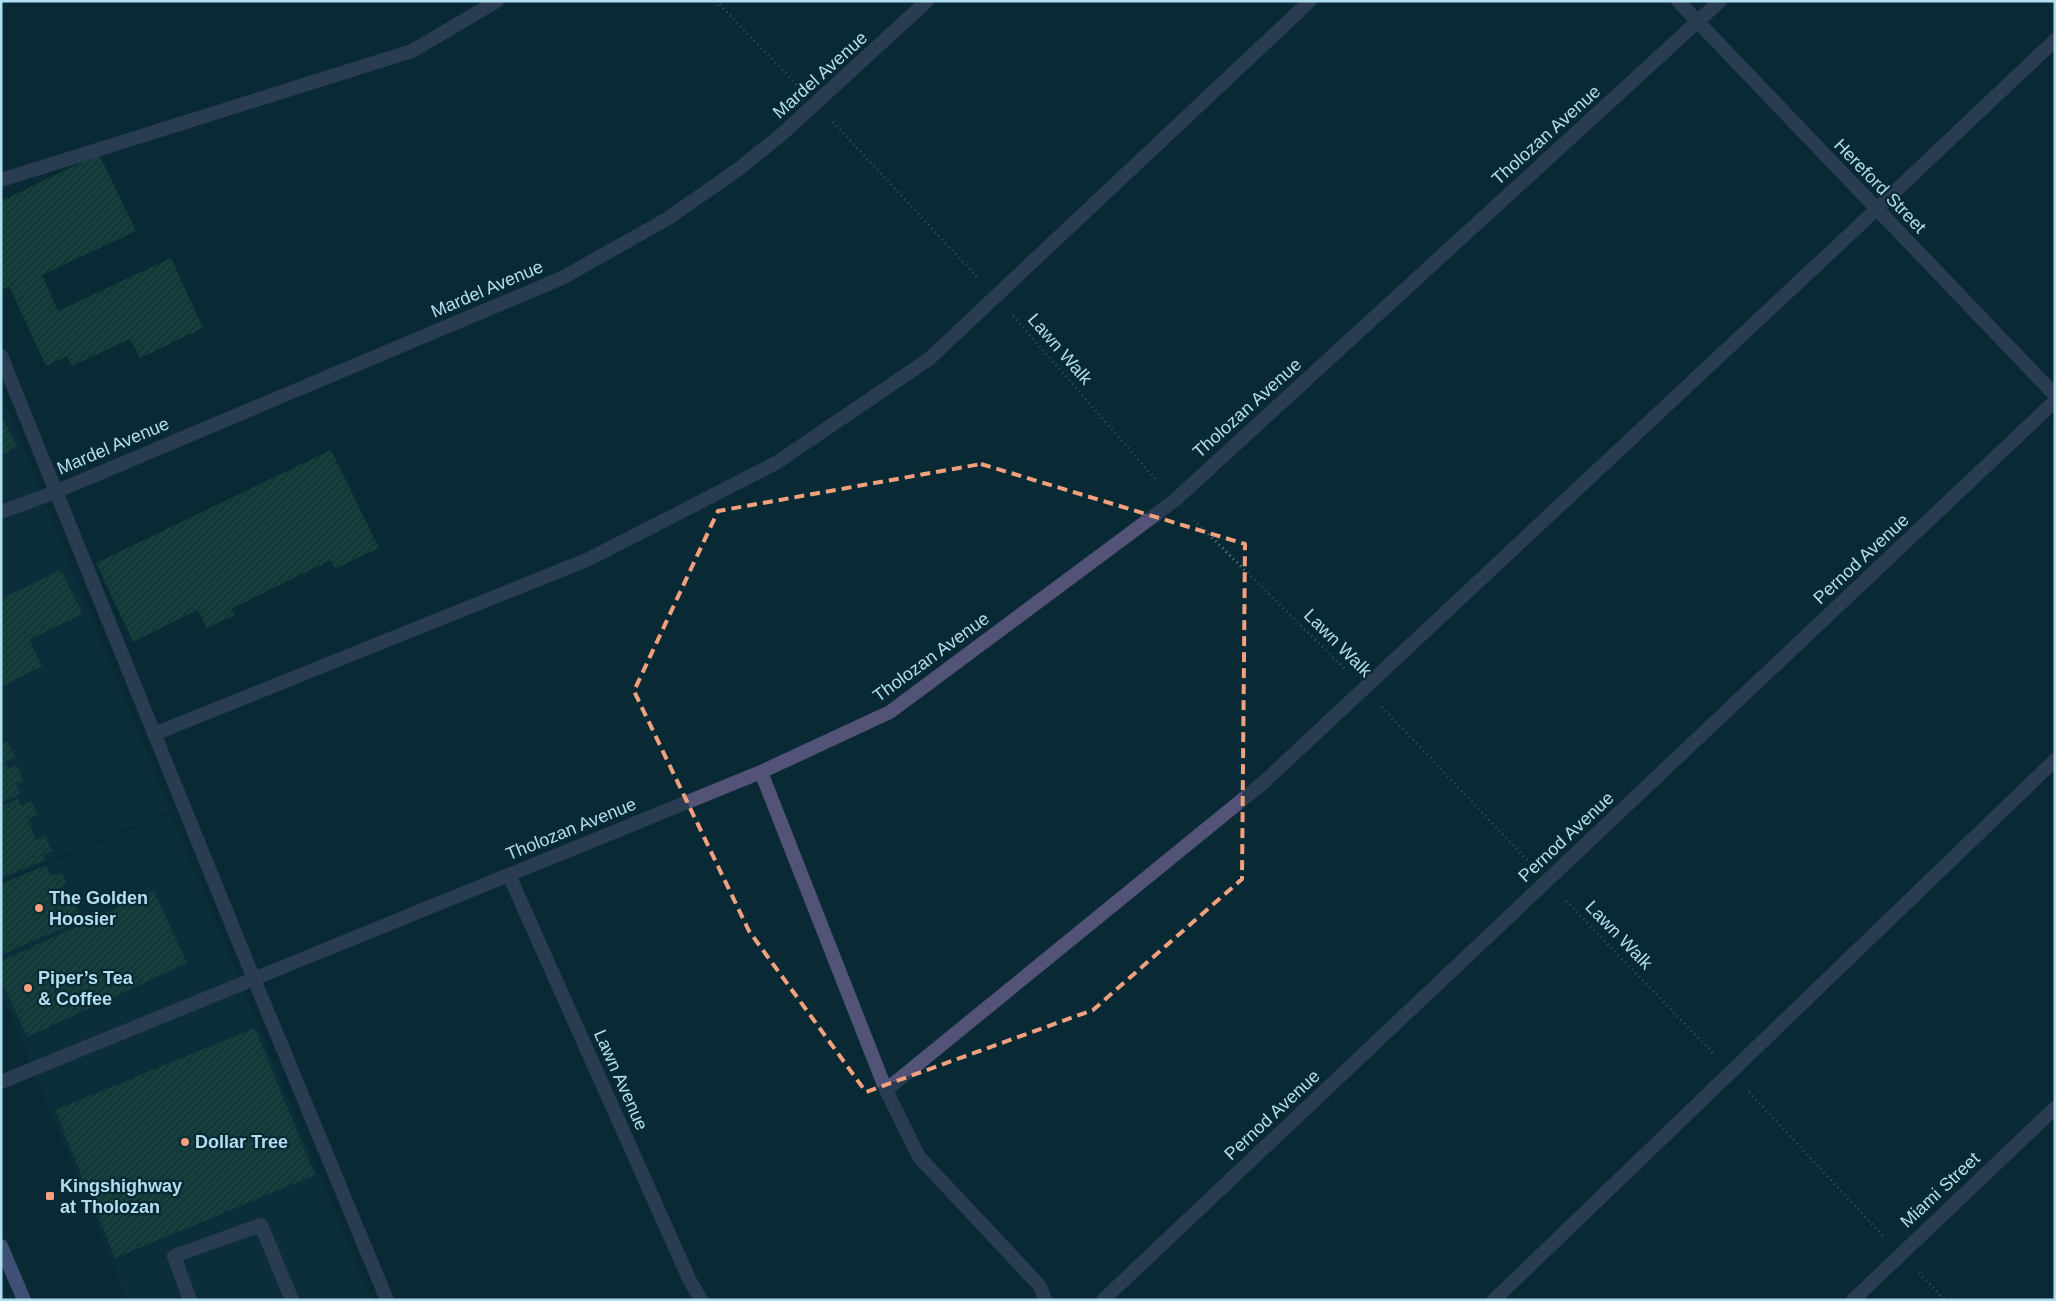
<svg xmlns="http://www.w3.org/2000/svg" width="2056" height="1301" viewBox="0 0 2056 1301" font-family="Helvetica,sans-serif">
<defs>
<pattern id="building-hatch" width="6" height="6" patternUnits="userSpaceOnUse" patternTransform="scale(1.25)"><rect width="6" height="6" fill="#1d4d3a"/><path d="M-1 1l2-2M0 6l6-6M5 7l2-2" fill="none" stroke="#3b6657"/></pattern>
</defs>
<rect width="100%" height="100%" fill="#092934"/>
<g fill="#0f3440">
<path d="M1 392 170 811 1 881Z"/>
<path d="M171 813 371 1300H127L1 991V883Z"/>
</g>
<g fill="url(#building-hatch)">
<path d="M99 154 136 231 42 275 58 311 171 258 203 328 140 358 130 339 72 366 67 356 46 366 9 286 1 290V201Z"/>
<path d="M1 415 17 447 1 455Z"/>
<path d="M331 450 379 548 335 569 331 560 231 609 235 615 207 628 198 610 133 642 96 563Z"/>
<path d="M61 570 83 614 29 640 42 666 1 687V599Z"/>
<path d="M8 742 15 758 6 761 8 769 17 765 23 781 16 784 20 794 1 803V745Z"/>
<path d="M18 799 21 806 31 801 37 815 28 819 36 840 45 835 52 851 43 855 45 860 1 878V806Z"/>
<path d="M46 865 51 876 62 872 67 884 56 890 62 904 73 899 79 913 67 918 71 925 1 955V884Z"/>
<path d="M154 891 187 963 27 1037 1 980V961Z"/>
<path d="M255 1028 315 1175 115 1258 55 1110Z"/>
</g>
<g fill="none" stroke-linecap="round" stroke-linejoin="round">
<g stroke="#5e8593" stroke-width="3" stroke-dasharray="1 4" stroke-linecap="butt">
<path d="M716 1 797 85"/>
<path d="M833 122 977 277"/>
<path d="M1013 316 1157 481"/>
<path d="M1194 520 1346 670"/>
<path d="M1382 707 1529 862"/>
<path d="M1566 901 1713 1053"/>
<path d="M1749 1092 1883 1236"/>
<path d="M1919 1273 1945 1300"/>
</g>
<g stroke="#535277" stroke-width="14">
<path d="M1 180 412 51 497 1"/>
<path d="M1 356 242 950 387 1300"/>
<path d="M154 734 589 559 776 463 929 359 1310 1"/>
<path d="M761 772 886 1090 919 1157 1040 1286 1045 1300"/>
<path d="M886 1090 1264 782 1849 235 2055 40"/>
<path d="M190 1300 174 1256 261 1225 292 1300"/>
<path d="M1494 1300 2055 760"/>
</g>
<g stroke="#535277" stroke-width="14">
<path d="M1678 1 2055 395"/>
<path d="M1 512 55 492 562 278 667 219 740 168 782 134 927 1"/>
<path d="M509 875 690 1281 701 1300"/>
<path d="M1 1082 761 772 890 712 1175 500 1720 1"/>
<path d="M1853 1300 2055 1108"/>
</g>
<path stroke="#535277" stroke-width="14" d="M1103 1300 2055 401"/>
<path stroke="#807ec8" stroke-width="14" d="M1 1246 24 1300"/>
</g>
<path d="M0 0H2056V1301H0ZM981 464 1245 544 1242 879 1093 1010 866 1092 749 931 634 691 718 511Z" fill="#092934" fill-opacity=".55" fill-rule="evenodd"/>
<path fill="none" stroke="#f2a17e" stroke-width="4" stroke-dasharray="10 6" stroke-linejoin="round" d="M981 464 1245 544 1242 879 1093 1010 866 1092 749 931 634 691 718 511Z"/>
<g fill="#f2a17e" stroke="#092934" stroke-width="2">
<circle cx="39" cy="908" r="5"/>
<circle cx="28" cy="988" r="5"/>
<circle cx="185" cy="1142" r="5"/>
<rect x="45" y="1191" width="10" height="10" rx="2.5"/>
</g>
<g text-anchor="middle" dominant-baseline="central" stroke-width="4.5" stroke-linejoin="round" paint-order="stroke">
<g font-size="18" fill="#b2dff0" stroke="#092934">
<text transform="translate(820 75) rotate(-42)">Mardel Avenue</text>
<text transform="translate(1546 135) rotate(-42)">Tholozan Avenue</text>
<text transform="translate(1880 186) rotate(46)">Hereford Street</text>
<text transform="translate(487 289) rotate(-23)">Mardel Avenue</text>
<text transform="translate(1060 349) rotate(49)">Lawn Walk</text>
<text transform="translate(1247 408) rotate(-42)">Tholozan Avenue</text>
<text transform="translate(113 446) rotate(-23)">Mardel Avenue</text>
<text transform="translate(1861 559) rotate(-43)">Pernod Avenue</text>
<text transform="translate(1338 643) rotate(45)">Lawn Walk</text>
<text transform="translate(931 657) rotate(-36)">Tholozan Avenue</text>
<text transform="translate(571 829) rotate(-22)">Tholozan Avenue</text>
<text transform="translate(1566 837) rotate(-43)">Pernod Avenue</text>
<text transform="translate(1619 935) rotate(46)">Lawn Walk</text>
<text transform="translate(621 1080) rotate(66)">Lawn Avenue</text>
<text transform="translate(1272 1115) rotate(-43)">Pernod Avenue</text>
<text transform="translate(1940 1190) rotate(-43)">Miami Street</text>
</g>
<g font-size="18" font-weight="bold" fill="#b2dff0" stroke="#092934" text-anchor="start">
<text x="49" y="898">The Golden<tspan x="49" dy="21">Hoosier</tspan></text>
<text x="38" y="978">Piper’s Tea<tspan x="38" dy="21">&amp; Coffee</tspan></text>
<text x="195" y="1142">Dollar Tree</text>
<text x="60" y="1186">Kingshighway<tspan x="60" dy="21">at Tholozan</tspan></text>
</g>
</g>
<rect width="2056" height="1301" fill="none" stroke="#b2dff0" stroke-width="5"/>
</svg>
